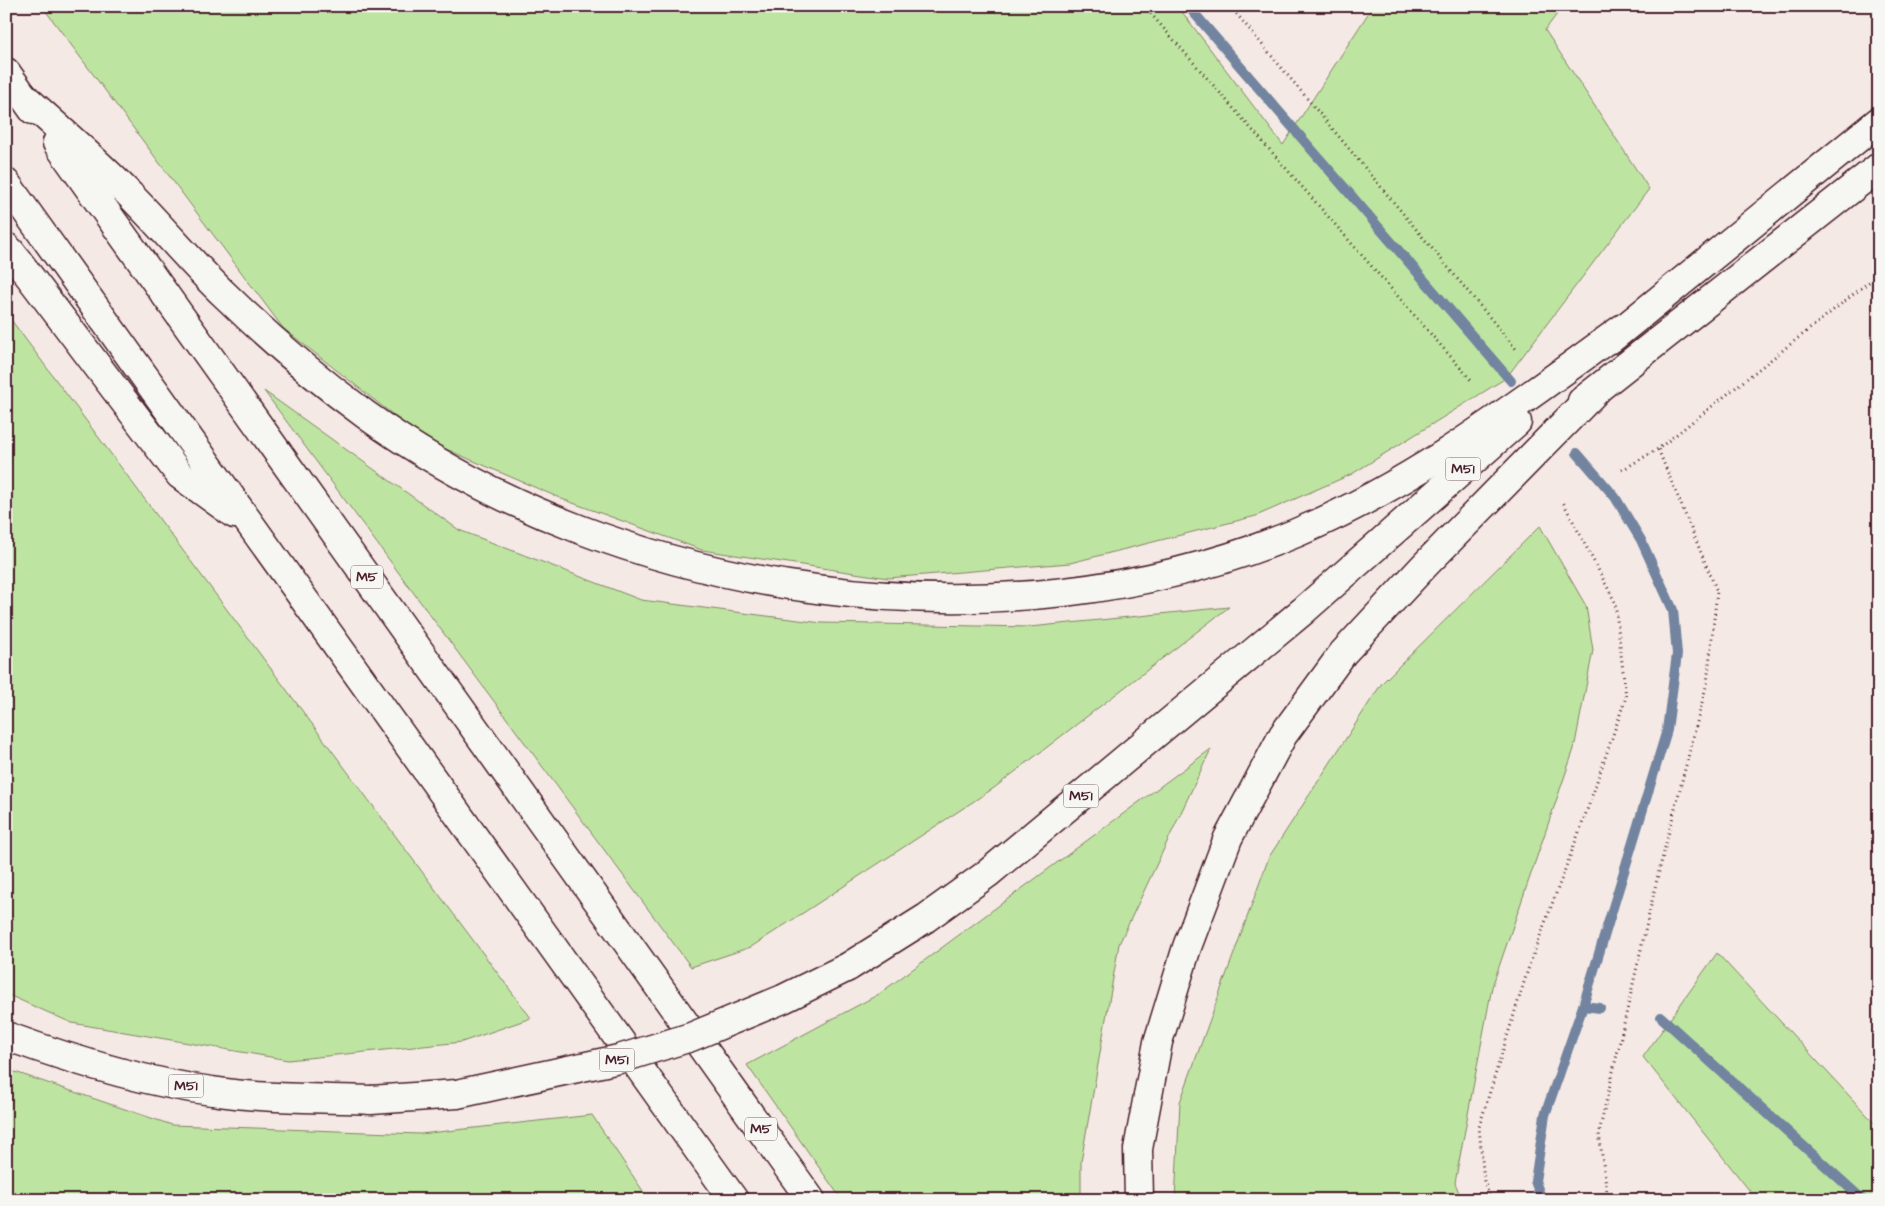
<svg xmlns="http://www.w3.org/2000/svg" width="1885" height="1206" viewBox="0 0 1885 1206" font-family="'Architects Daughter',sans-serif">
<rect width="100%" height="100%" fill="#f5e9e5"/>
<filter id="ink" filterUnits="userSpaceOnUse"><feTurbulence type="fractalNoise" baseFrequency=".02" numOctaves="2"/><feDisplacementMap in="SourceGraphic" scale="10" xChannelSelector="R" yChannelSelector="G"/><feConvolveMatrix kernelMatrix="1 2 1 2 8 2 1 2 1" color-interpolation-filters="sRGB"/></filter>
<g filter="url(#ink)">
<g fill="#bde5a1" stroke="#848266">
<path d="M42 6H1169L1179 8 1283 145 1373 6H1563L1545 30 1649 189 1506 378 1352 474 1256 516 1070 563 888 578 702 550 562 499 425 440 283 328Z"/>
<path d="M6 313 531 1018 462 1042 288 1060 72 1023 6 994Z"/>
<path d="M264 391 459 530 641 600 822 623 1030 627 1229 607 994 788 751 947 691 967Z"/>
<path d="M1540 526 1586 606 1593 650 1574 749 1492 987 1455 1183 1462 1200H1175L1180 1102 1269 857 1382 683Z"/>
<path d="M1211 749 1119 944 1081 1162V1200H842L747 1065 879 994Z"/>
<path d="M1717 953 1879 1128V1200H1757L1643 1057Z"/>
<path d="M6 1069 172 1125 420 1134 592 1115 649 1200H6Z"/>
</g>
<g fill="none" stroke-linecap="round" stroke-linejoin="round">
<g stroke="#72849f" stroke-width="10">
<path d="M1188 6 1511 381"/>
<path d="M1583 1006 1600 1008"/>
<path d="M1661 1017 1863 1200"/>
<path d="M1542 1200 1535 1181 1545 1115 1583 1006 1667 730 1677 654 1673 610 1641 540 1615 497 1577 453"/>
</g>
<g stroke="#4a1f2b" stroke-width="31">
<g id="highway">
<path d="M6 72 33 110"/>
<path d="M22 95C58 128 96 160 130 195 163 228 192 264 226 296 268 337 318 380 366 415 622 600 1003 655 1296 533 1416 483 1519 403 1623 328"/>
<path d="M57 143 811 1200"/>
<path d="M6 183 734 1200"/>
<path d="M6 247 11 252 180 475 234 514"/>
<path d="M1611 339 1879 121"/>
<path d="M1582 401 1879 167"/>
<path d="M848 967 926 918 987 874 1303 611 1517 422"/>
<path d="M6 1036C72 1060 142 1082 212 1091 264 1099 318 1098 371 1100"/>
<path d="M1139 1200 1138 1149 1158 1042 1187 947 1228 838 1283 735 1343 653 1425 565 1597 390"/>
</g>
</g>
<g stroke="#4a1f2b" stroke-width="3" stroke-dasharray="1 4" stroke-linecap="butt">
<path d="M1144 6 1471 380"/>
<path d="M1230 6 1516 349"/>
<path d="M1622 470 1658 449"/>
<path d="M1491 1200 1484 1181 1479 1127 1530 963 1585 816 1626 697 1615 602 1563 502"/>
<path d="M1608 1200 1599 1133 1657 879 1707 683 1717 591 1658 449 1879 274"/>
</g>
<use href="#highway" stroke="#f6f6f2" stroke-width="28"/>
<g stroke="#4a1f2b" stroke-width="31" stroke-linecap="butt">
<path id="highway-bridge" d="M371 1100 457 1094 619 1059 691 1037 783 999 848 967"/>
</g>
<use href="#highway-bridge" stroke="#f6f6f2" stroke-width="28"/>
</g>
</g>
<g text-anchor="middle" dominant-baseline="central" stroke-width="4" stroke-linejoin="round" paint-order="stroke">
<g fill="#f6f6f2" stroke="#7e6067" stroke-width="1">
<rect x="1445.5" y="457.5" width="35" height="23" rx="4"/>
<rect x="351" y="565.5" width="32" height="23" rx="4"/>
<rect x="1063.5" y="784.5" width="35" height="23" rx="4"/>
<rect x="599.5" y="1048.5" width="35" height="23" rx="4"/>
<rect x="168.5" y="1074.5" width="35" height="23" rx="4"/>
<rect x="745" y="1117.5" width="32" height="23" rx="4"/>
</g>
<g font-size="14" font-weight="bold" fill="#4a1f2b">
<text x="1463" y="469">M51</text>
<text x="367" y="577">M5</text>
<text x="1081" y="796">M51</text>
<text x="617" y="1060">M51</text>
<text x="186" y="1086">M51</text>
<text x="761" y="1129">M5</text>
</g>
</g>
<rect width="1885" height="1206" fill="none" stroke="#f6f6f2" stroke-width="25"/>
<rect x="12" y="12" width="1860" height="1181" fill="none" stroke="#4a1f2b" stroke-width="2" filter="url(#ink)"/>
</svg>
